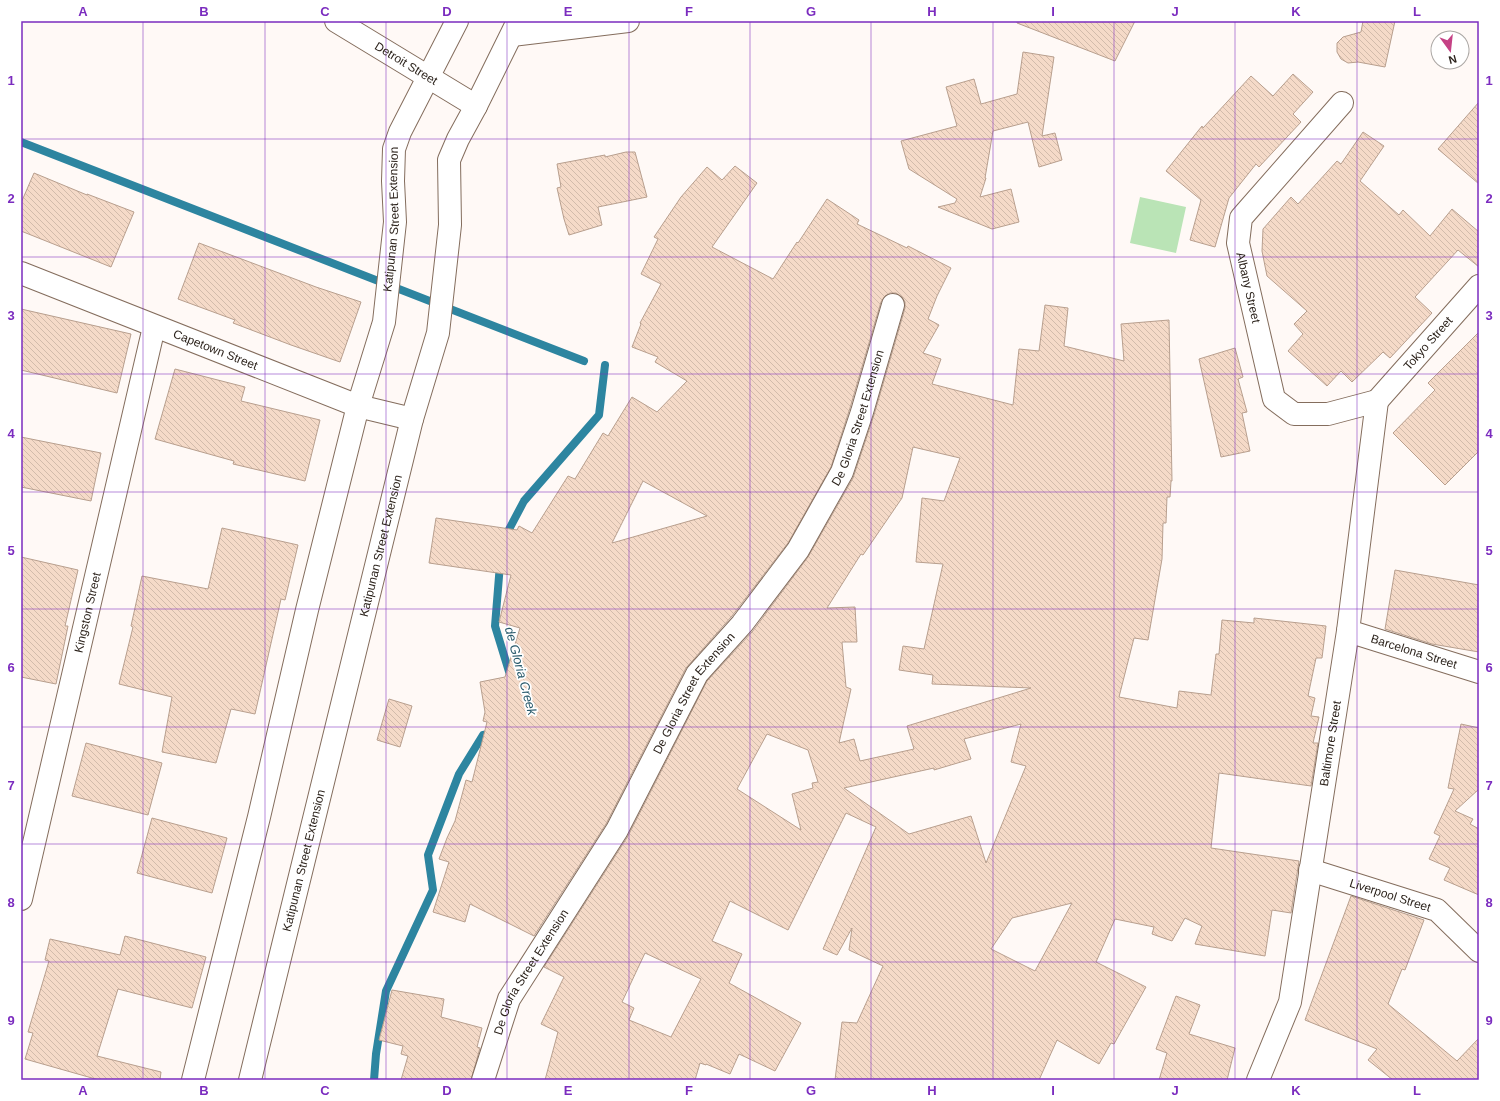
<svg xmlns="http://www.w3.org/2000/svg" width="1500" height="1101" viewBox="0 0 1500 1101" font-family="Helvetica,sans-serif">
<defs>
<pattern id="building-back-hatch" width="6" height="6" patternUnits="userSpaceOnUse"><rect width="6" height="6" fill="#f5dac8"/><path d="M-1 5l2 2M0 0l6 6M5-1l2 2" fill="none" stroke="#d2bbab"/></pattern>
</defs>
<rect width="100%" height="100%" fill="#fff9f6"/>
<path fill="#bae4b6" d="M1140 197 1186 207 1176 253 1130 243Z"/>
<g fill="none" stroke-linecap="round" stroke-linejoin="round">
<g stroke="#2d85a0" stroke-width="8">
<path d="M21 142 584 361"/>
<path d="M505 537 524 501 599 415 605 365"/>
<path d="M500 564 495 626 511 678"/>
<path d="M374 1080 376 1054 386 991 433 890 428 855 459 774 483 735 494 733"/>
</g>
</g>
<g fill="url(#building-back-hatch)" stroke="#b89f8e" fill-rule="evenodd">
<path d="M1017 21H1135L1115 61 1017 23Z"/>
<path d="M1363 21H1395L1385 67 1358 62 1348 63 1341 59 1337 52V43L1343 37 1361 32Z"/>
<path d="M1023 52 1054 57 1042 136 1055 133 1062 160 1039 167 1028 122 993 131 985 178H986L980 197 1011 189 1019 222 992 229 938 207 955 203 957 199 909 169 901 141 957 126 946 87 974 79 981 104 1017 94Z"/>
<path d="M1293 74 1313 92 1293 114 1301 122 1259 167 1256 164 1229 198 1215 247 1190 240 1201 200 1166 171 1202 126 1203 128 1251 76 1273 96Z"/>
<path d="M1479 102V184L1438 149Z"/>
<path d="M1363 132 1384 146 1360 181 1399 215 1403 210 1430 236 1452 209 1479 232V267L1458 250 1415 297 1432 313 1390 358 1383 352 1352 382 1341 371 1327 386 1288 351 1303 334 1294 324 1307 311 1267 276 1262 251 1263 229 1291 197 1298 204 1337 161 1341 164Z"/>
<path d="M626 152H635L647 197 598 207 602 225 569 235 564 219 557 188 561 187 557 164 605 155V157Z"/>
<path d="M735 166 757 183 712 247 773 279 797 242 798 243 827 199 859 220 857 224 907 248 908 246 951 268 937 296 928 319 939 325 923 353 941 359 932 384 1013 405 1019 349 1039 351 1045 305 1068 308 1064 346 1124 361 1121 324 1169 320 1172 481H1171L1170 497H1167L1166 523H1163L1162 559 1148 640 1134 638 1119 697 1177 708 1179 691 1211 695 1216 654H1219L1222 620 1254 623V618L1326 626 1322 658H1316L1308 696 1315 698 1311 716 1319 717 1313 743H1318L1311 786 1219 773 1211 848 1299 861 1291 913 1272 910 1265 956 1195 944 1202 926 1185 918 1172 941 1152 934 1154 927 1115 919 1096 962 1146 987 1114 1044 1111 1043 1099 1064 1057 1040 1039 1080H835L842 1022 857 1023 883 966 849 950 852 928 837 955 823 949 876 827 846 813 788 930 730 901 712 941 742 954 729 983 801 1023 775 1071 739 1054 730 1074 706 1064V1065L700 1063 695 1080H545L558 1032 541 1024 564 977 544 967 628 836 707 681 752 632 808 557 853 478 874 415 905 308V302L902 297 896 293H890L885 296 881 302 850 408 831 467 788 543 732 616 686 668 606 824 534 936 470 904 465 922 433 912 449 862 439 859 447 838 455 821 466 780 472 782 487 722 483 721 485 712 480 682 505 677 520 628 499 622 511 575 429 563 436 518 517 530 519 526 532 533 568 476 575 479 603 433 608 436 632 397 657 412 687 381 655 362 658 357 632 347 641 324 640 323 661 284 641 274 658 239 654 237 681 197 707 167 722 180ZM913 447 960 458 944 501 922 498 916 562 943 564 924 649 903 646 899 670 933 675 932 684 1031 688 907 726 914 749 860 761 854 739 839 743 851 689 846 687 842 642H857L855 607 827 608 861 554 863 555 902 498ZM643 481 707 516 612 543ZM1021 724 1011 762 1026 766 986 863 971 816 909 834 844 788 934 768V770L971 759 964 739ZM767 734 808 750 818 782 812 783 813 788 792 794 801 830 737 789ZM1072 903 1035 971 991 949 1012 918ZM645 953 701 979 671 1037 629 1020 634 1008 622 1002Z"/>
<path d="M34 173 87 195V194L134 212 111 267 21 231V203Z"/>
<path d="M199 243 316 287 361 302 340 362 291 345 233 323 235 320 178 299Z"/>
<path d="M21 309 131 334 117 393 21 370Z"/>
<path d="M1479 332V451L1445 485 1393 433 1435 390 1428 383Z"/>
<path d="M1235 348 1243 377 1238 379 1247 412 1242 413 1250 451 1221 457 1199 359Z"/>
<path d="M175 369 245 387 241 401 320 420 305 481 233 464 234 461 155 439Z"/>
<path d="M21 437 101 453 91 501 21 487Z"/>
<path d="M222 528 298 545 285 600 281 599 255 714 231 709 216 763 162 752 172 697 119 684 133 627 131 626 142 576 208 589Z"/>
<path d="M21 557 78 570 65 626H68L56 684 21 677Z"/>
<path d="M1395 570 1479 585V652L1432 644 1385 629Z"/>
<path d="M389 699 412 706 400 747 377 740Z"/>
<path d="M1461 724 1479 728V789L1455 811 1473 819 1470 824 1479 829V895L1444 880 1450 868 1429 859 1440 836 1434 833 1454 789 1448 788Z"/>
<path d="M86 743 162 763 148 815 72 796Z"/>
<path d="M152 818 227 838 212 893 137 873Z"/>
<path d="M1351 896 1424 920 1405 970 1402 969 1388 1004 1457 1061 1479 1038V1080H1393L1368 1060 1377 1049 1305 1020Z"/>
<path d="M125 936 206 957 192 1008 118 989 97 1056 161 1072 160 1080H99L25 1059 33 1033 28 1032 49 961 45 960 50 939 120 955Z"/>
<path d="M392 990 444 999 441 1017 482 1028 477 1047 480 1048 471 1080H401L408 1056 401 1054 403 1046 379 1040Z"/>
<path d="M1176 996 1200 1005 1189 1034 1235 1048 1227 1080H1159L1167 1053 1156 1049Z"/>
</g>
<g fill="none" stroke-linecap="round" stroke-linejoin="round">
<g stroke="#846d5d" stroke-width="24">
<g id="minor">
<path id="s1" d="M336 21 476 106"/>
<path d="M512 35 628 21"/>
<path id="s2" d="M1342 103 1241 218 1238 243 1274 399 1294 414H1328L1377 401"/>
<path id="s3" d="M21 273 358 406 412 419"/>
<path id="s4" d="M1377 401 1479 286"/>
<path id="s5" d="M1348 631 1479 672"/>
<path id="s6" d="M1310 870 1437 910 1479 951"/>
<path id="s7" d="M21 899 154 327"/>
<path id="s8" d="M193 1080 259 817 307 610 358 406 384 322 395 222 393 181 394 149 400 132 457 21"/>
<path id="s9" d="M250 1080 412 419 438 333 450 225 449 160 458 139 476 106 518 21"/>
<path id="s10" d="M483 1080 509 999 617 830 697 674 742 624 798 550 842 472 862 412 893 305"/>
<path id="s11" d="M1258 1080 1290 1002 1348 631 1377 401"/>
</g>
</g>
<use href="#minor" stroke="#fff" stroke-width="22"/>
</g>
<path fill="none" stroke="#7b2cbf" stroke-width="1" stroke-opacity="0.55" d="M143 21V1080M265 21V1080M386 21V1080M507 21V1080M629 21V1080M750 21V1080M871 21V1080M993 21V1080M1114 21V1080M1235 21V1080M1357 21V1080M21 139H1479M21 257H1479M21 374H1479M21 492H1479M21 609H1479M21 727H1479M21 844H1479M21 962H1479"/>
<g text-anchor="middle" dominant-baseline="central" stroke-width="3.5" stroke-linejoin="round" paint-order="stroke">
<g font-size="12" fill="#2c231c" stroke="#fff">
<text stroke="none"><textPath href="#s1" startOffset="82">Detroit Street</textPath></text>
<text stroke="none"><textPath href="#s8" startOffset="885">Katipunan Street Extension</textPath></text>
<text stroke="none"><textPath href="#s2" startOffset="224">Albany Street</textPath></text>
<text stroke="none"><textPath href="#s4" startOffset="77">Tokyo Street</textPath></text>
<text stroke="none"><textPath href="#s3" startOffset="209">Capetown Street</textPath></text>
<text stroke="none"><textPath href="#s10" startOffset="767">De Gloria Street Extension</textPath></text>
<text stroke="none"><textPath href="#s9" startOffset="550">Katipunan Street Extension</textPath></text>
<text stroke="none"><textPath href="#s7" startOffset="294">Kingston Street</textPath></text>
<text stroke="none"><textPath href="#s5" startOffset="69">Barcelona Street</textPath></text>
<text stroke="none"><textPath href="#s10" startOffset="443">De Gloria Street Extension</textPath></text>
<text stroke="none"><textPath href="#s11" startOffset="346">Baltimore Street</textPath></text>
<text stroke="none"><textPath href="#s9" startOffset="226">Katipunan Street Extension</textPath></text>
<text stroke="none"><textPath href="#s6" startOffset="84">Liverpool Street</textPath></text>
<text stroke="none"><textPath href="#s10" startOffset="119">De Gloria Street Extension</textPath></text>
</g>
<g font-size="13" font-style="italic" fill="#26586a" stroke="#fff">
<text transform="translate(521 671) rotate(75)">de Gloria Creek</text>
</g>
</g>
<rect width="1500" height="1101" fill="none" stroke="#ffffff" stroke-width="44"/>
<g transform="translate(1450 50) rotate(165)"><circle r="19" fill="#ffffff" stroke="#aba7a4"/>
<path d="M0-3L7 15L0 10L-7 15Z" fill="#c54185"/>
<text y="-6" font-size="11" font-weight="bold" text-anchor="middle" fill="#2c231c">N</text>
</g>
<rect x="22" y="22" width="1456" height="1057" fill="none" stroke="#7b2cbf" stroke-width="1.5"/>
<g font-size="13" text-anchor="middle" font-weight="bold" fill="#7b2cbf">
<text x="83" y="16">A</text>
<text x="204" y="16">B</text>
<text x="325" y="16">C</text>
<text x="447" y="16">D</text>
<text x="568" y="16">E</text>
<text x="689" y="16">F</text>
<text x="811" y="16">G</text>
<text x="932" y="16">H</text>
<text x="1053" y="16">I</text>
<text x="1175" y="16">J</text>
<text x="1296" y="16">K</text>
<text x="1417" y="16">L</text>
<text x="11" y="85">1</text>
<text x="1489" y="85">1</text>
<text x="11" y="203">2</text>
<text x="1489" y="203">2</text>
<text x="11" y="320">3</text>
<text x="1489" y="320">3</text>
<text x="11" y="438">4</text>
<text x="1489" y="438">4</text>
<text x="11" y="555">5</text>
<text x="1489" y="555">5</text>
<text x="11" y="672">6</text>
<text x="1489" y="672">6</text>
<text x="11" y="790">7</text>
<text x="1489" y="790">7</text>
<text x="11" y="907">8</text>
<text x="1489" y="907">8</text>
<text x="11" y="1025">9</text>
<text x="1489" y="1025">9</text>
<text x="83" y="1095">A</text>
<text x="204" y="1095">B</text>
<text x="325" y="1095">C</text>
<text x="447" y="1095">D</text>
<text x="568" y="1095">E</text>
<text x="689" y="1095">F</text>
<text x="811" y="1095">G</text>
<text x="932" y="1095">H</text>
<text x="1053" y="1095">I</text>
<text x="1175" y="1095">J</text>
<text x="1296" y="1095">K</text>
<text x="1417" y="1095">L</text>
</g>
</svg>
